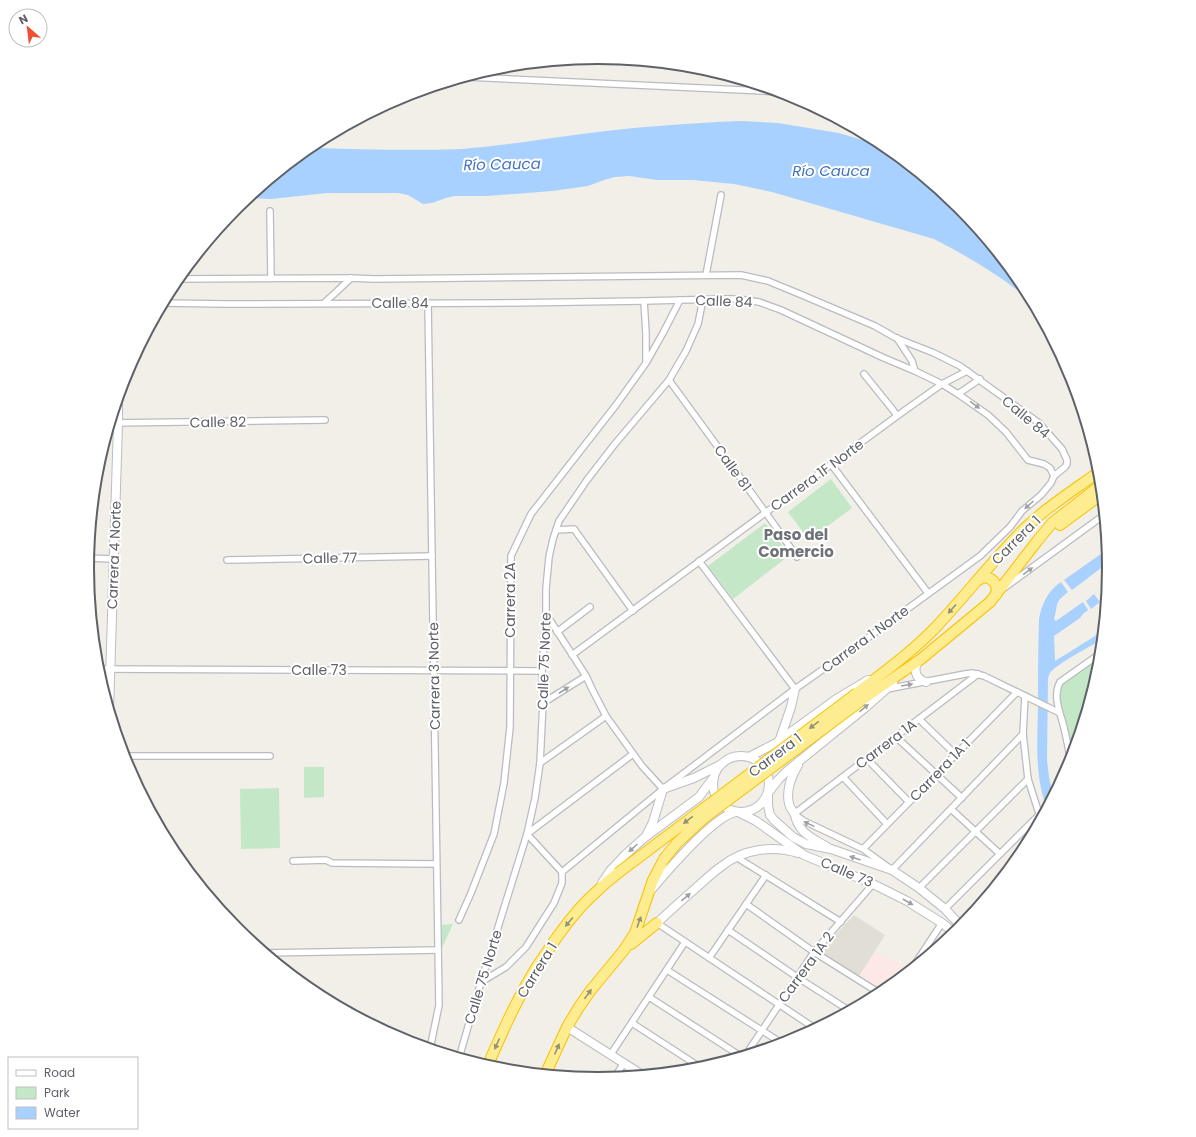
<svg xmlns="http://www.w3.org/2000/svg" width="1196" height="1137" viewBox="0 0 1196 1137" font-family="Poppins,sans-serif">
<rect width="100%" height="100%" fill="#f1efe7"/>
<path fill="#e1dfd5" d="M854 915 885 935 858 978 820 951Z"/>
<path fill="#fce9e5" d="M876 950 906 968 897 982 883 993 858 978Z"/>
<g fill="#c4e8c7">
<path d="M831 479 852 508 809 540 788 512Z"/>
<path d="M765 523 790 555 733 599 708 566Z"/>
<path d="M1101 653 1100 669 1072 759 1061 718 1058 685Z"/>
<path d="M304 767H324V797L304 798Z"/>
<path d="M279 788 280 848 241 849 240 789Z"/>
<path d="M453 924 442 948V925Z"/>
</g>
<g fill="#a9d1ff">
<path d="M741 121 778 123 839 133 866 141 894 153 960 207 1023 285 1034 304C1005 278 969 257 934 239L772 192 734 184 693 180H657L629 176 615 177 604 180 588 186 552 191 487 196H454L446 198 432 203 423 204 408 195 398 193H327L271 199 247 198 308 148C359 149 410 151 462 149 502 146 542 139 582 134 635 127 688 123 741 121Z"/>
<path d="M1108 549 1109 562 1072 590 1064 580Z"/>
<path d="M1061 582 1068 592C1053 604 1059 603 1054 619L1056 621 1083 602 1088 610 1083 614 1080 618 1054 636 1055 661 1095 636 1103 627 1104 628 1103 639C1091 646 1056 664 1050 673 1049 675 1048 677 1048 679L1047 760 1049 777 1053 796 1047 809C1035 777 1037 745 1038 711 1038 681 1038 650 1039 619 1042 603 1048 591 1061 582Z"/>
<path d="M1094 594 1100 602 1091 609 1086 601Z"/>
</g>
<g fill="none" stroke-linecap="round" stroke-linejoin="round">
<g stroke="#b9bbc0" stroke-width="8">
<g id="street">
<path d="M466 77 764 91 786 93"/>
<path d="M270 211 271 278"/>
<path d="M706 275 721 195"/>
<path d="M177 279 351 278 374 279 741 275 768 281 802 295 875 326 896 338 934 353 960 366 1039 423 1062 449 1067 460V464L1065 467 1054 476 1051 483 1041 495 1022 511 1010 527 980 556 862 642 795 689 663 789 562 872"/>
<path d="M644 301 646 333V361"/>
<path d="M163 303 225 304 501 303 644 301 720 299H738L759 302 781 310 884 358 915 371 942 384 958 394 988 415 1006 432 1028 460 1044 464 1050 468 1054 476"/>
<path d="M324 303 333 295 351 278"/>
<path d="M428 303 439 1005 430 1049"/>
<path d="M897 338 912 361 915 371"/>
<path d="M864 374 893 410 897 416"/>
<path d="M669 380 766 513 797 557"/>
<path d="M958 394 980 379"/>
<path d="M110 423 325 420"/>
<path d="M831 464 928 593"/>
<path d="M556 530 574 529 633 611"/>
<path d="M87 558 114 559"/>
<path d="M227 560 432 556"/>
<path d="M699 561 795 689"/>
<path d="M1004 588 1104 515"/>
<path d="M546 614 586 676 592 689 606 716 642 766 663 789"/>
<path d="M557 632 590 607"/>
<path d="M572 655 897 416 942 384 967 371"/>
<path d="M97 669 542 671"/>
<path d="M978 674 794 814 804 821 863 849 892 870 1023 734"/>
<path d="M887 689 965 674 972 673 984 676 1058 712"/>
<path d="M1025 696 1023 734 1028 779 1041 820"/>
<path d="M543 703 586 676"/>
<path d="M919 719 955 754"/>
<path d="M896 737 962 798"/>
<path d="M123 756H270"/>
<path d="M867 759 909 802"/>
<path d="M540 763 606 716"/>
<path d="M1071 763C1069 751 1067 740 1064 728 1061 714 1052 697 1060 682L1101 653"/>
<path d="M843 777 887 824"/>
<path d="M951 809 1000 854"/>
<path d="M863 849 1017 692"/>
<path d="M736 857 841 922"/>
<path d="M293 861 326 860 332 863 436 864"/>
<path d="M562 872 527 834 633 754"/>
<path d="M919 888 1028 779"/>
<path d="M746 904 814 952 881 994"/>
<path d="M945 909 1039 815"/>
<path d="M459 920 471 893 494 834 504 783 510 727 511 556 531 514 616 405 646 363 663 333 680 300"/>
<path d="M657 923 816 1029"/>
<path d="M728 930 797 977 850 1011"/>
<path d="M264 953 438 950"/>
<path d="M709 958 766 875"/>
<path d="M667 970 783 1044"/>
<path d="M911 970 942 923"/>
<path d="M481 982 506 967 526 947 554 903 562 883V872"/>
<path d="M649 997 742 1057"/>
<path d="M632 1023 703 1069"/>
<path d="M611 1054 685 942"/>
<path d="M745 1056 814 952 873 884"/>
<path d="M459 1058 481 982 527 834 535 798 540 763 543 703 542 671 546 613V589L549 557 553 539 559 521 587 480 614 445 669 380 686 351 698 324 703 299"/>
<path d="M614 1078 624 1063"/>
</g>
</g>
<g stroke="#bcbec4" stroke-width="10">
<g id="secondary">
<path d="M920 659C912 668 915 679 926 682"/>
<path d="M109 711 118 424V399"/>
<path d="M780 739 791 707 795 689"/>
<circle cx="741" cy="784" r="28"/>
<path d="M749 757 776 743 835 700 868 680"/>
<path d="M798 765C791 776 786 791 789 804 790 808 793 811 795 815 796 822 799 826 803 831 810 838 819 842 827 847"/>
<path d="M768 793 778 780 787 771 866 707 893 683"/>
<path d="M768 794V806L770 815 774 820 793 837 806 844 831 849 892 870 919 888 945 909 962 927"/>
<path d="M738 812 756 821 804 855 873 884 907 901 942 923 956 934"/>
<path d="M647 834 653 822 663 789 694 778 720 765"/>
<path d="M602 883 610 871 625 855 644 838 699 797 714 777"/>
<path d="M652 889C667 871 715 815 736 812"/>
<path d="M657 923C670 911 683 899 696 888 705 880 713 872 722 866 743 849 773 845 798 853"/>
<path d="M567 1027 644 1076"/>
</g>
</g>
<g stroke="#f8c200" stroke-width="12">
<g id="highway">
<path d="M1060 525 1102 494"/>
<path d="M978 580 985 577C995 579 998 586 996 595"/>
<path d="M857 693C884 672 912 652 936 627 964 597 990 564 1019 534 1041 511 1074 490 1100 471"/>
<path d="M862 700 921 659 990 602 1038 540 1052 523 1101 485"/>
<path d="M631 944 657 923"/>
<path d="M487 1067C501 1035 515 1003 533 973 540 961 548 951 555 940 567 923 580 906 595 893 602 886 610 879 618 873"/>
<path d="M545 1075 567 1027 579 1007 591 990 624 950 635 933 653 880 664 859"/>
</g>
</g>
<use href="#street" stroke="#fff" stroke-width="5.5"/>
<use href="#secondary" stroke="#fff" stroke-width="8"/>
<use href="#highway" stroke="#feed90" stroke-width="10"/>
<g stroke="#f8c200" stroke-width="12" stroke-linecap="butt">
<g id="highway-bridge">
<path d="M664 859 677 843 704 818 862 700"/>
<path d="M618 873 857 693"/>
</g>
</g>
<use href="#highway-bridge" stroke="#feed90" stroke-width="10"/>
</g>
<defs><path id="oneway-solid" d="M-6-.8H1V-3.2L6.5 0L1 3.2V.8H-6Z"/></defs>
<g fill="#9ea0a4">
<use href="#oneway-solid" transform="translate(975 405) rotate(36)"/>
<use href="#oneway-solid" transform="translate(1029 505) rotate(138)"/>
<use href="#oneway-solid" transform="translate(1028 571) rotate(-36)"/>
<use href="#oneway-solid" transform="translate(907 685) rotate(-10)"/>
<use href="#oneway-solid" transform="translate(564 690) rotate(-33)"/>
<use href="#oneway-solid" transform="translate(864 708) rotate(-40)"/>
<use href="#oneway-solid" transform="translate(809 824) rotate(-154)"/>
<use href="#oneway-solid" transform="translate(633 848) rotate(138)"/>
<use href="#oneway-solid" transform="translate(855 858) rotate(-161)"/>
<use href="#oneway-solid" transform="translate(686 897) rotate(-41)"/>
<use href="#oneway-solid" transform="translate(908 902) rotate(30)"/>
</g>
<g fill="#969275">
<use href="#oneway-solid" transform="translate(952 609) rotate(132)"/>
<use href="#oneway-solid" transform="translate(814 725) rotate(143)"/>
<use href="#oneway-solid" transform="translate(688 820) rotate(143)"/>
<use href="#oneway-solid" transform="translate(569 922) rotate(130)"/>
<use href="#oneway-solid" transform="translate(639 922) rotate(-70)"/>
<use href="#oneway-solid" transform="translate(588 994) rotate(-54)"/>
<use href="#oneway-solid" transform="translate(497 1044) rotate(114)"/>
<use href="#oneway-solid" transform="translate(557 1049) rotate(-66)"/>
</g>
<g text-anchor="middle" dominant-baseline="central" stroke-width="4" stroke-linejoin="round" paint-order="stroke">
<g font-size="14" fill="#5e6167" stroke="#fff">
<text transform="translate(724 301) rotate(2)">Calle 84</text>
<text x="400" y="303">Calle 84</text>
<text transform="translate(1026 417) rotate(40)">Calle 84</text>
<text transform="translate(218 422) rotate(-1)">Calle 82</text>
<text transform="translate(733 468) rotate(54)">Calle 81</text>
<text transform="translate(817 475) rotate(-36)">Carrera 1F Norte</text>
<text transform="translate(1016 540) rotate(-45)">Carrera 1</text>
<text transform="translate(114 555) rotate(-88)">Carrera 4 Norte</text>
<text transform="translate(330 558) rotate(-1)">Calle 77</text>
<text transform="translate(510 600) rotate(-90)">Carrera 2A</text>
<text transform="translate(865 639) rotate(-36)">Carrera 1 Norte</text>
<text transform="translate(544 661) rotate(-88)">Calle 75 Norte</text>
<text x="319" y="670">Calle 73</text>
<text transform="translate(434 676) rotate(-91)">Carrera 3 Norte</text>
<text transform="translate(886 744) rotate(-37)">Carrera 1A</text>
<text transform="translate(775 755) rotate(-37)">Carrera 1</text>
<text transform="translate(940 770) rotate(-46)">Carrera 1A 1</text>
<text transform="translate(847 872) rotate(23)">Calle 73</text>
<text transform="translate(806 967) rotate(-54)">Carrera 1A 2</text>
<text transform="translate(537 970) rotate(-58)">Carrera 1</text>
<text transform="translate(483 977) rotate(-73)">Calle 75 Norte</text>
</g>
<g font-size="15" font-style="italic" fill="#4574bd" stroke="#fff">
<text transform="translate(502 164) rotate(-1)">Río Cauca</text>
<text x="831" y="170">Río Cauca</text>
</g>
<g font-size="15" font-weight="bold" fill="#6f7379" stroke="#fff">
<text x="796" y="534">Paso del<tspan x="796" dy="17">Comercio</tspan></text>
</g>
</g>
<path d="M0 0H1196V1137H0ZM94 568a504 504 0 1 1 1008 0a504 504 0 1 1-1008 0Z" fill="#fff" fill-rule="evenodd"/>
<path fill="none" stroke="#5e6167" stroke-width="2" d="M94 568a504 504 0 1 1 1008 0a504 504 0 1 1-1008 0Z"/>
<rect x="8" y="1057" width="130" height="72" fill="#ffffff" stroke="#bfc0c2"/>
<rect x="16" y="1070" width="20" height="6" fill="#ffffff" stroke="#bfc0c2"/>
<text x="44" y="1077" font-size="12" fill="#5e6167">Road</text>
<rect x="16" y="1087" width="20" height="12" fill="#c4e8c7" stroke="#bfc0c2"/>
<text x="44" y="1097" font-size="12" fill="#5e6167">Park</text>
<rect x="16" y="1107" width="20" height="12" fill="#a9d1ff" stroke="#bfc0c2"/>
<text x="44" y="1117" font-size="12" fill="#5e6167">Water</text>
<g transform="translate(28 28) rotate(332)"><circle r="19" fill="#ffffff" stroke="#bfc0c2"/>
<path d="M0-3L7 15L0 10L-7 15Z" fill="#ec5232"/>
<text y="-6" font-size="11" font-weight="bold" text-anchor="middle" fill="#5e6167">N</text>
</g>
</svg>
